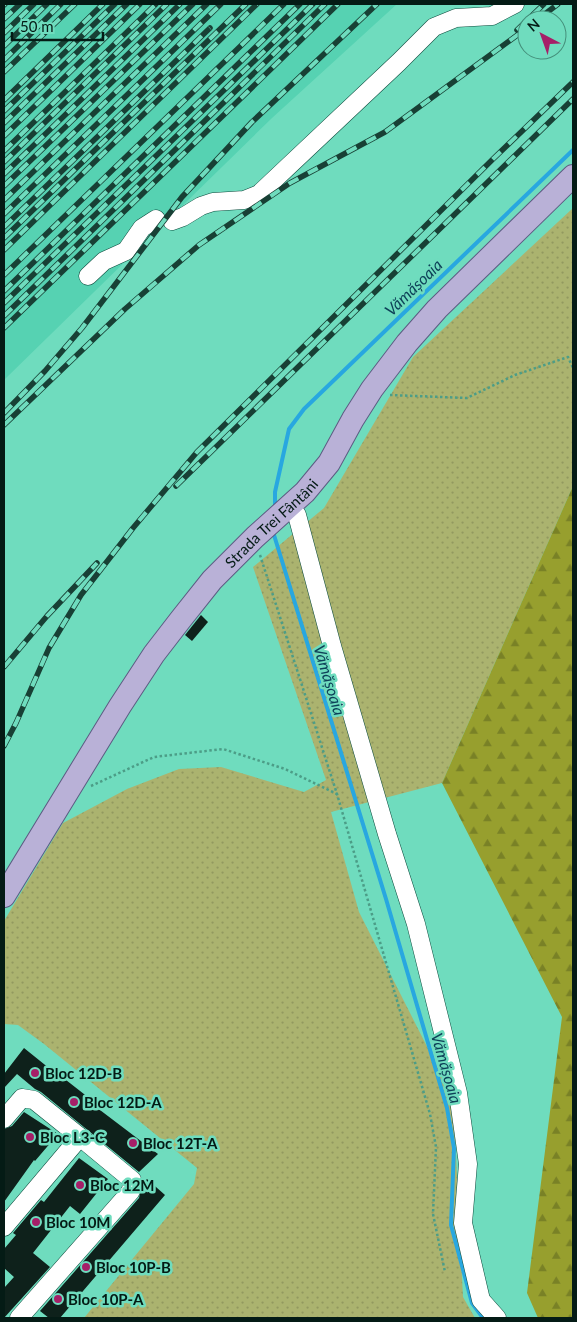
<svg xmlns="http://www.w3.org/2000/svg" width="577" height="1322" viewBox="0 0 577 1322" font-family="Lato,sans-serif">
<defs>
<pattern id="grass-dots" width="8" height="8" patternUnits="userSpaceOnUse" patternTransform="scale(1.25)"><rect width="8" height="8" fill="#abb36f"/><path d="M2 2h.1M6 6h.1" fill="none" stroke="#92995f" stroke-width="1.8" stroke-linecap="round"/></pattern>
<pattern id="forest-firs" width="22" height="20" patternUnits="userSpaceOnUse" patternTransform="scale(1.25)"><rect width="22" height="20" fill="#979f2e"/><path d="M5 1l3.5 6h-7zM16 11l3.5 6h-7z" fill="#798126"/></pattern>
</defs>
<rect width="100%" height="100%" fill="#6fdcbe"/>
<path fill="#56d2b2" d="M4 4H397L272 118 4 380Z"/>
<path fill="url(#grass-dots)" d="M573 208V486L442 783 331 812 359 912 453 1098 463 1297 475 1318H84L194 1184 197 1168 44 1044 18 1025 4 1024V921L63 823 127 789 179 769 221 767 304 792 326 780 253 567 324 508 413 357Z"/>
<path fill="url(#forest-firs)" d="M573 486V1318H538L527 1293 562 1017 442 783Z"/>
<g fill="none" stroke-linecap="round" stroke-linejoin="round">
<g stroke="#28a7e0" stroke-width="4">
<path d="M275 509V492L289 429 304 409 573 150"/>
<path d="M274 531V535L386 899 447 1108 454 1148 451 1225 472 1303 483 1318"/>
</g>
</g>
<g fill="#0e211b">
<path d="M201 615 208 622 192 641 185 635Z"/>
<path d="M24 1048 65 1081 66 1080 98 1105 96 1107 158 1154 139 1172 41 1092 35 1089 17 1074 4 1088V1074Z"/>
<path d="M24 1112 58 1134 35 1161 34 1160 4 1202V1129L12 1126Z"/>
<path d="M79 1158 108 1179 80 1214 70 1206 33 1253 50 1267 4 1318V1288L14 1277 4 1268V1249L16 1235 13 1233 41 1200 44 1202Z"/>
<path d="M147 1179 165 1195 60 1318H49L40 1311 139 1198 142 1184Z"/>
</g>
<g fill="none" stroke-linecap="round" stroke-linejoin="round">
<g stroke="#0c4b3d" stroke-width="19">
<g id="minor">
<path d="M172 221 183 217 201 206 213 202 244 200 259 194 399 62 434 27 456 18 492 16 515 4"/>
<path d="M88 276 104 261 126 251 142 228 156 219"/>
<path d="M290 507 297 515 332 646 387 834 416 924 458 1093 468 1164 463 1223 481 1300 497 1318"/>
<path d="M4 1119 22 1098 34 1100 80 1137"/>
<path d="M4 1227 80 1137 132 1180 131 1191 19 1318"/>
</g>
</g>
<g stroke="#5c5b82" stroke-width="24">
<g id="major">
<path id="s1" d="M4 896 120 706 154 654 181 619 212 580 255 537 305 492 329 463 353 419 372 389 407 343 437 309 573 176"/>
</g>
</g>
<g stroke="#4c9d87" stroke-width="2.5" stroke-dasharray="2.5 2.5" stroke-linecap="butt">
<path d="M390 395 467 398 515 375 568 357 573 368"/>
<path d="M260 555 337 794 430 1114 436 1147 433 1214 445 1272"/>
<path d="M91 786 154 757 223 749 285 769 337 794"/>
</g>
<use href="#minor" stroke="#fff" stroke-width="18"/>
<use href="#major" stroke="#b9b1d7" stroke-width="22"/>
<g stroke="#184035" stroke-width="5.5">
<g id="rail">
<path d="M4 5 5 4"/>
<path d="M4 19 20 4"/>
<path d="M537 20 558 4"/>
<path d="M517 30 544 4"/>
<path d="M4 33 34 4"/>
<path d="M4 46 47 4"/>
<path d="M4 60 61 4"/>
<path d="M4 72 75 4"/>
<path d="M4 100 103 4"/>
<path d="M4 111 115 4"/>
<path d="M4 123 127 4"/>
<path d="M4 136 140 4"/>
<path d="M4 151 156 4"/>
<path d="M4 162 167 4"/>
<path d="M4 174 180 4"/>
<path d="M4 186 193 4"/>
<path d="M4 200 207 4"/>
<path d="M4 214 221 4"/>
<path d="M4 227 210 28"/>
<path d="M4 238 246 4"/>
<path d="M4 250 257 4"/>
<path d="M4 275 284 4"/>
<path d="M4 291 300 4"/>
<path d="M4 303 313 4"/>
<path d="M4 316 325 4"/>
<path d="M4 328 338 4"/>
<path d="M4 413 45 371 82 328 182 197 252 122 377 4"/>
<path d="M4 425 125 309 199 245 290 183 385 132 527 28"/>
<path d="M176 486 573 99"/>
<path d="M4 667 47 616 97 563"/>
<path d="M4 746 16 723 49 648 81 595 133 528 197 452 493 159 573 82"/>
</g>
</g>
<use href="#rail" stroke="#6fdcbe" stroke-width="4" stroke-dasharray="11" stroke-linecap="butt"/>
</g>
<g fill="#a61f68" stroke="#6fdcbe" stroke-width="2">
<circle cx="35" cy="1073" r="5"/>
<circle cx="74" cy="1102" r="5"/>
<circle cx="30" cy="1137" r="5"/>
<circle cx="133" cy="1143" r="5"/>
<circle cx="80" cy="1185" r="5"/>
<circle cx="36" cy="1222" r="5"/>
<circle cx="86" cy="1267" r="5"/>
<circle cx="58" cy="1299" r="5"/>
</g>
<g text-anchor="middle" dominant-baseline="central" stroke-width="5" stroke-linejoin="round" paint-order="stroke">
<g font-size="15" fill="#041b15" stroke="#6fdcbe">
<text stroke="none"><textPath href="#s1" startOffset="461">Strada Trei Fântâni</textPath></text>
</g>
<g font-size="15" font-weight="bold" fill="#041b15" stroke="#6fdcbe" text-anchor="start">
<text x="45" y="1073">Bloc 12D-B</text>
<text x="84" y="1102">Bloc 12D-A</text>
<text x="40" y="1137">Bloc L3-C</text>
<text x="143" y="1143">Bloc 12T-A</text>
<text x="90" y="1185">Bloc 12M</text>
<text x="46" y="1222">Bloc 10M</text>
<text x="96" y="1267">Bloc 10P-B</text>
<text x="68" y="1299">Bloc 10P-A</text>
</g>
<g font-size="16" font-style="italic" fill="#0e4158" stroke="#6fdcbe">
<text transform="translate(413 287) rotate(-44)">Vămășoaia</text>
<text transform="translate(330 680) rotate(73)">Vămășoaia</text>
<text transform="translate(447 1068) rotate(74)">Vămășoaia</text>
</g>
</g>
<rect width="577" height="1322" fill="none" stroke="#041b15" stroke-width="10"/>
<g transform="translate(542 35) rotate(319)"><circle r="24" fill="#6fdcbe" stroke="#448f7a"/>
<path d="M0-4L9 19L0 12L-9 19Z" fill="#a61f68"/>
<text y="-8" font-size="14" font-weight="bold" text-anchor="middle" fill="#041b15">N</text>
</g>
<path d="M12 32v8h91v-8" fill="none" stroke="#041b15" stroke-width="2.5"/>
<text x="20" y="32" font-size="15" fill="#041b15" stroke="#6fdcbe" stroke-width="4" paint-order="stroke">50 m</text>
</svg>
